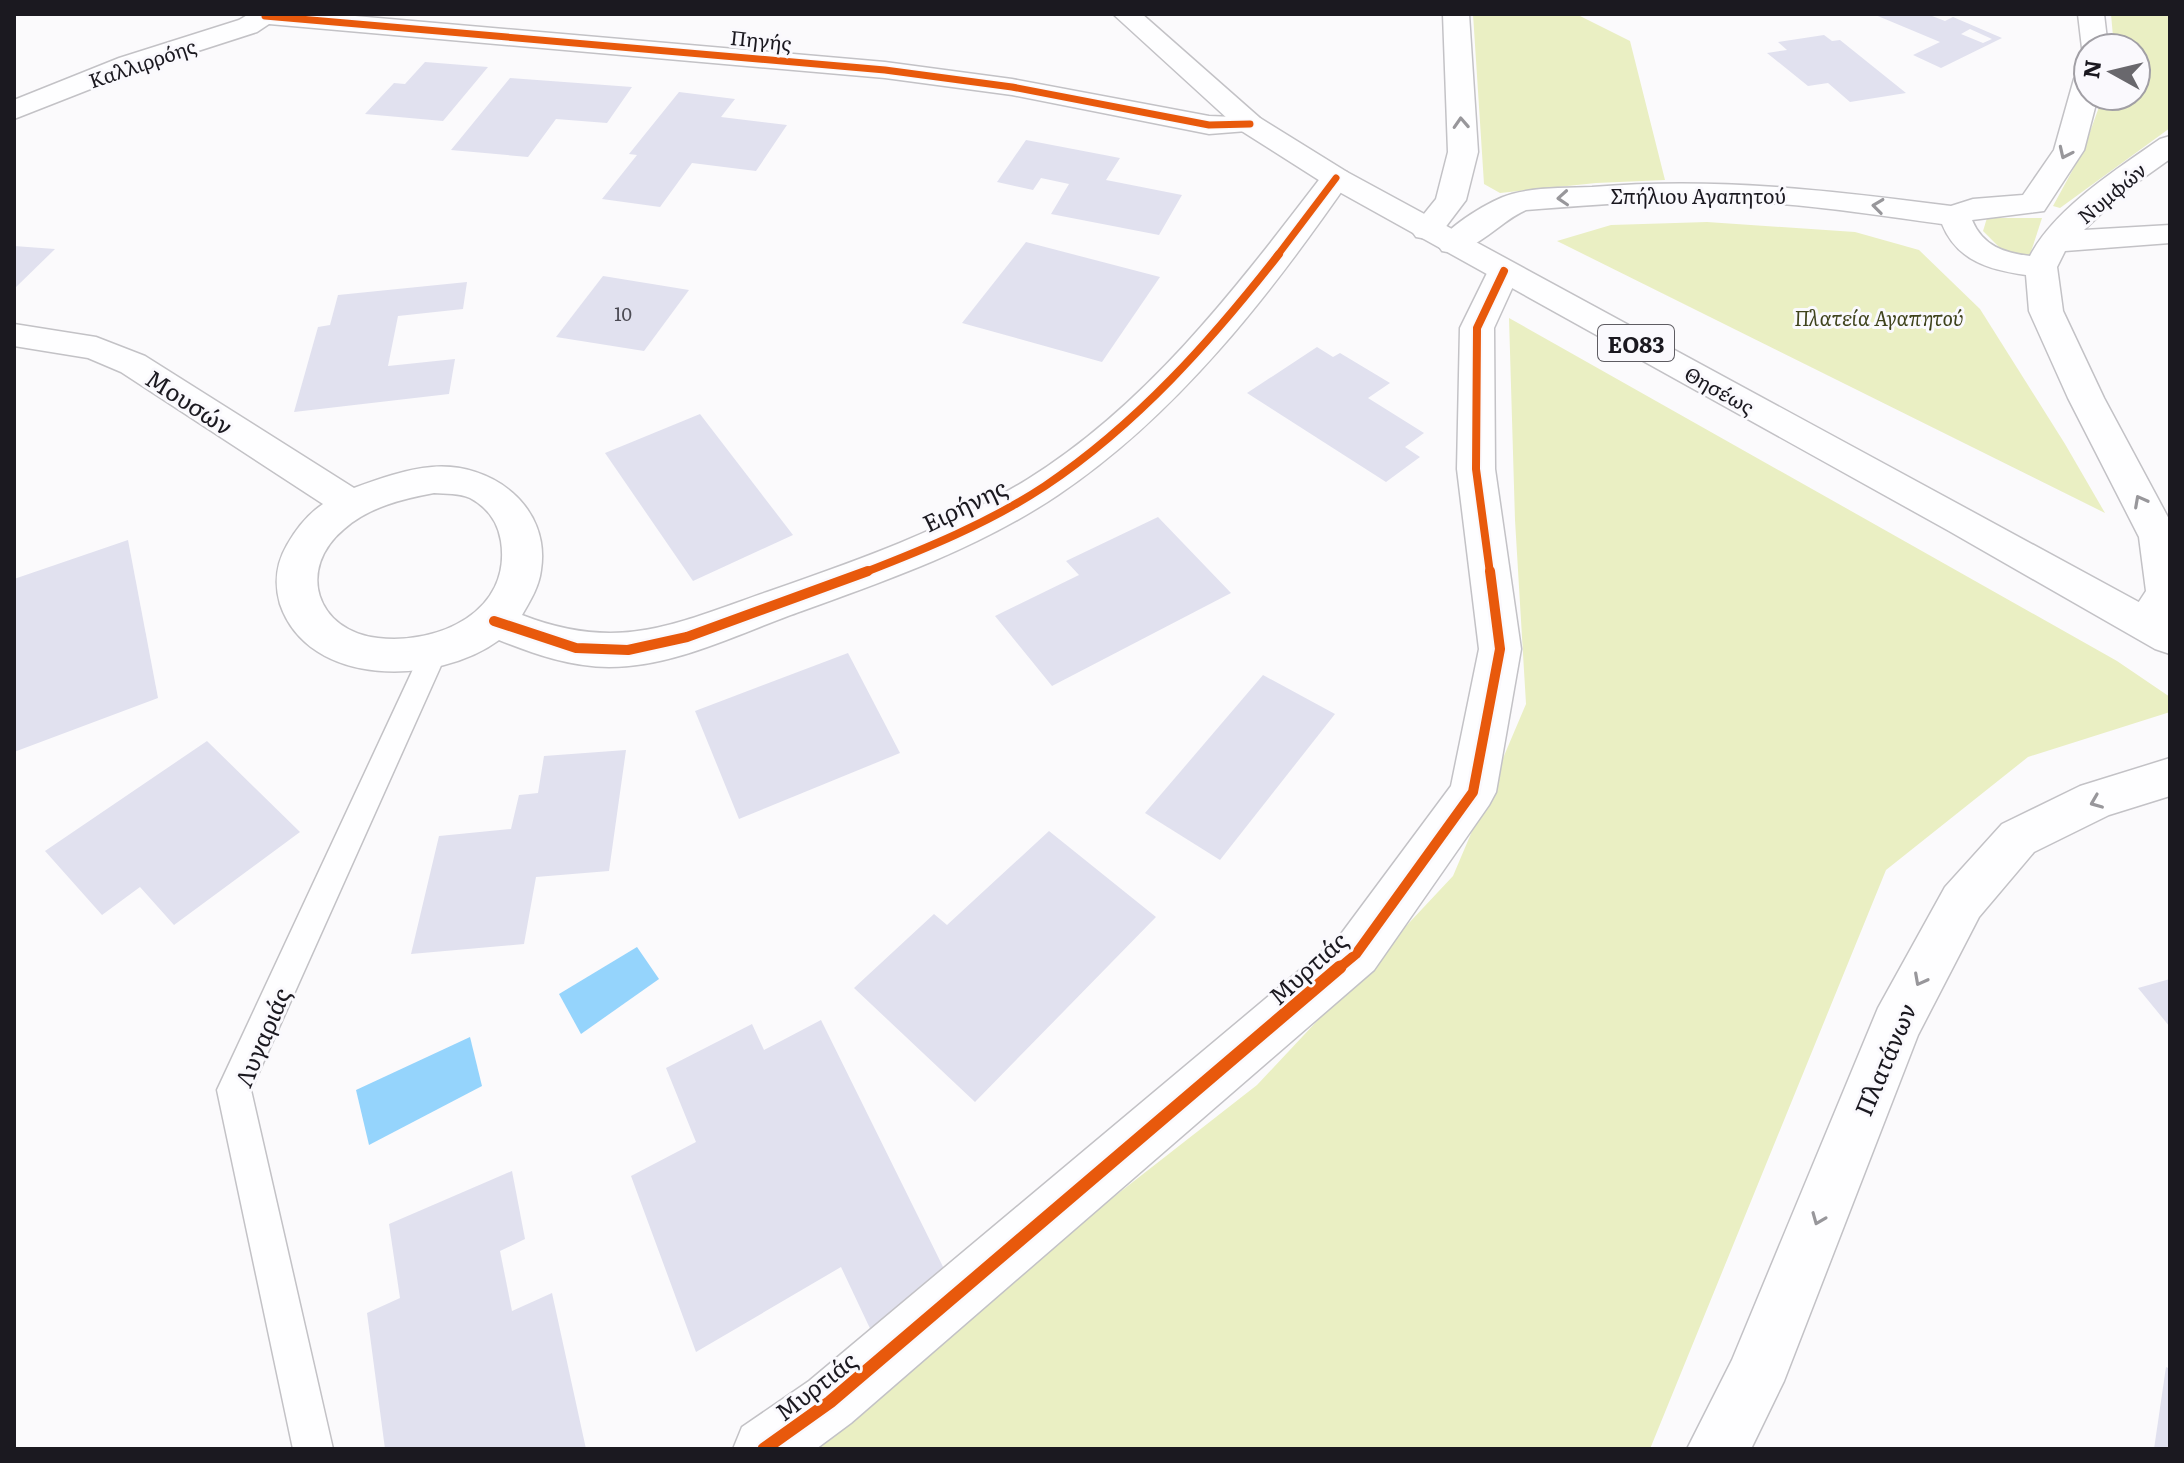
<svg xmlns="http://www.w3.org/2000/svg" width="2184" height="1463" viewBox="0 0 2184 1463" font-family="Literata,serif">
<rect width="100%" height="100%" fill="#fbfafc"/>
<g fill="#eaefc3">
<path d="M1473 14H1576L1630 41 1665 180 1596 183 1500 193 1484 184Z"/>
<path d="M2111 14H2170V128L2060 208 2053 206 2083 151 2103 96H2136V48H2114Z"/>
<path d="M1987 218H2042L2028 261 2006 254 1983 231Z"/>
<path d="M1707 222 1855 232 1919 250 1980 309 2065 444 2105 513 1557 241 1611 225Z"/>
<path d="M1509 318 2117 661 2170 697V712L2028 757 1886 870 1650 1449H791L1257 1085 1453 876 1526 704 1515 520Z"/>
</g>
<g fill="#95d4fc">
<path d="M637 947 659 979 581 1034 559 994Z"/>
<path d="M470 1037 482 1086 369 1145 356 1090Z"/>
</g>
<g fill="#e1e1ef" fill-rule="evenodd">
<path d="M1873 14H1927L1945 21 1953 17 2002 38 1941 68 1913 55 1940 42ZM1970 29 1992 39 1983 43 1961 34Z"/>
<path d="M1824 35 1832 41 1840 40 1906 93 1850 102 1828 83 1808 86 1767 53 1787 50 1778 42Z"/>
<path d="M425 62 488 67 443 121 365 114 394 83 405 84Z"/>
<path d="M510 78 632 87 607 123 556 119 528 157 451 150Z"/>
<path d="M679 92 735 99 721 117 787 125 756 171 692 163 660 207 602 199 637 155 629 154Z"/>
<path d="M1026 140 1120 158 1106 180 1182 195 1159 235 1051 214 1069 184 1041 178 1033 190 997 182Z"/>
<path d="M1026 242 1160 277 1102 362 962 323Z"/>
<path d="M14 246 55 249 14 289Z"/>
<path d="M603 276 689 290 644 351 556 337Z"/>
<path d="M467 282 463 309 398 316 388 366 455 359 449 394 294 412 318 327 330 325 338 295Z"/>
<path d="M1317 347 1333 357 1340 353 1390 383 1368 398 1424 433 1405 447 1420 457 1386 482 1247 393Z"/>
<path d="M700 414 793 535 693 581 605 453Z"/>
<path d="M1158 517 1231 593 1052 686 995 616 1079 575 1066 561Z"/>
<path d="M128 540 158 698 14 752V579Z"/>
<path d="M848 653 900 753 739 819 695 711Z"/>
<path d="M1263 675 1335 714 1220 860 1145 813Z"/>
<path d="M207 741 300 832 174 925 140 887 102 915 45 851Z"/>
<path d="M626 750 609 871 536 877 524 944 411 954 439 836 511 829 519 795 538 793 544 756Z"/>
<path d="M1049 831 1156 917 975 1102 854 988 934 914 947 925Z"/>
<path d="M2170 979V1027L2138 988Z"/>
<path d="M821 1020 955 1291 875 1339 841 1267 696 1352 631 1176 696 1142 666 1068 752 1024 764 1050Z"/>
<path d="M512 1171 525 1239 500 1251 512 1311 552 1293 586 1449H385L367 1313 400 1298 389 1224Z"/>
<path d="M2166 1367 2170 1369V1449H2154Z"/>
</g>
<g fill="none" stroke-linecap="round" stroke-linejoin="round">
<g stroke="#c3c2c6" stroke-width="3">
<path id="lane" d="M435 640 444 643 448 650 251 1090 333 1449H293L217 1090 422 650 426 643Z"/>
</g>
<g stroke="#c3c2c6" stroke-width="3">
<g id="street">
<path d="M249 14H332L885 62 1012 79 1209 116 1260 118 1264 124 1260 130 1209 134 1012 95 885 78 269 24 257 32 139 70 14 119V100L119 58 239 20Z"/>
<path d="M1443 14H1469L1478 152 1466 200 1438 237 1427 239 1416 237 1411 230 1436 199 1448 152Z"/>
<path d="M2078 14H2104L2108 48H2088V54H2085L2082 48Z"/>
<path d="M2088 71V96H2098L2084 150 2044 211 1972 220C1983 246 2004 253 2030 256 2054 209 2117 169 2160 139L2170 136V159L2125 191 2084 230 2170 225V243L2065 251 2057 267 2063 311 2104 398 2170 521V620L2161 634 2146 639 2131 634 2125 623 2146 591 2139 537 2068 398 2029 311 2026 275C1990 270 1957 261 1942 224 1869 214 1796 202 1722 201 1656 200 1591 205 1526 210 1499 221 1472 258 1442 251L1437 244C1450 225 1490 200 1512 194 1537 187 1566 188 1592 187 1717 177 1828 190 1951 206L1973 199 2023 195 2054 150 2074 79 2078 73Z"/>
<path d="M1336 169 1347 172 1351 178C1270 295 1177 415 1058 495 976 550 880 583 788 616 732 637 671 667 609 667 571 667 534 654 499 640 438 685 309 689 280 604 274 583 276 564 287 545 296 529 308 514 323 504L121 372 88 358 14 346V324L96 337 145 356 354 488C378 479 406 469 432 467 491 462 551 506 541 570 539 587 530 601 522 615 619 653 675 624 767 592 856 561 947 529 1028 479 1150 403 1239 284 1325 172ZM434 493C445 494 460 493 470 498 487 507 498 522 501 541 512 612 438 645 378 638 316 631 296 569 344 529 369 507 402 499 434 493Z"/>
<path d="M1504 261 1515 264 1520 271 1494 328 1495 469 1521 649 1496 792 1489 805 1374 970 851 1423 816 1449H733L742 1427 809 1381 1338 938 1451 786 1479 649 1457 469 1460 328 1488 271 1493 264Z"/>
<path d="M2170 758V796L2109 815 2034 852 1979 917 1918 1035 1784 1381 1751 1449H1687L1732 1360 1878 1008 1945 887 2002 824 2080 786Z"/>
</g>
</g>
<g stroke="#c3c2c6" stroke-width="3">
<path id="primary" d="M1113 14H1142L1260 118 1347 172 2170 619V654L2155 649 1949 531 1325 184 1240 130Z"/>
</g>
<use href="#lane" fill="#fefeff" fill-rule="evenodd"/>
<use href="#street" fill="#fefeff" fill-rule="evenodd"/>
<use href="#primary" fill="#fefeff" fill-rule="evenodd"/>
<g stroke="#faf9fd" stroke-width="10">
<g id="cycleway-far3">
<path d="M265 16 885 70 1012 87 1209 125 1250 124"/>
<path d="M1277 256 1336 178"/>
</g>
</g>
<g stroke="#faf9fd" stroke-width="12">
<g id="cycleway-far2">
<path d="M863 573C925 549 989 523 1045 486 1137 424 1211 341 1279 254"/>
<path d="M1490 573 1476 469 1477 328 1504 271"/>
</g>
</g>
<g stroke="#faf9fd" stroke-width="15">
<g id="cycleway-far1">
<path d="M494 621 576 648 628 650 687 637 868 571"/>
<path d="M1338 969 1356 954 1473 792 1500 649 1490 571"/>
</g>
</g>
<g stroke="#faf9fd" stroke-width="18">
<path id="cycleway" d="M764 1449 830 1402 1340 967"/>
</g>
<use href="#cycleway-far3" stroke="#e8590c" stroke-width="7"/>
<use href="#cycleway-far2" stroke="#e8590c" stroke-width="8"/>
<use href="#cycleway-far1" stroke="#e8590c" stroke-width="10"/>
<use href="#cycleway" stroke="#e8590c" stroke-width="13"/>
</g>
<defs><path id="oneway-chevron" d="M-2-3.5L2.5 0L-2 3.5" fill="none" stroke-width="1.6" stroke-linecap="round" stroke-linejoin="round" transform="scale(2)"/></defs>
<g stroke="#98979b">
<use href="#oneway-chevron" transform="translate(1461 123) rotate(-93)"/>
<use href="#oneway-chevron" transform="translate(2065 153) rotate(115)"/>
<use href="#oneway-chevron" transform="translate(1563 198) rotate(176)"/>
<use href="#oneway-chevron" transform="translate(1878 206) rotate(-173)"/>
<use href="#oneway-chevron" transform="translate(2140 501) rotate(-118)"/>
<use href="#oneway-chevron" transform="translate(2096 802) rotate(158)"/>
<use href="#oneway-chevron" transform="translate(1920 980) rotate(118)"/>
<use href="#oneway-chevron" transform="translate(1818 1219) rotate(112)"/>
</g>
<g text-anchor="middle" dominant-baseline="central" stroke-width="6" stroke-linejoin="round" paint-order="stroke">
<g font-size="18" fill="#4c4b54">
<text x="623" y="313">10</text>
</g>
<g font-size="20" fill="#1b1920" stroke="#faf9fd">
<text transform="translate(761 39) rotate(6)">Πηγής</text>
<text transform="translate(142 62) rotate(-19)">Καλλιρρόης</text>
<text transform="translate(2111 192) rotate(-40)">Νυμφών</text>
<text x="1698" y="195">Σπήλιου Αγαπητού</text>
<text transform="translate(1720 389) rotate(29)">Θησέως</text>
</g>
<g font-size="20" font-style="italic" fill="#3f431c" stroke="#faf9fd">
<text x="1879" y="317">Πλατεία Αγαπητού</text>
</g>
<rect fill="#faf9fd" stroke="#5e5c62" stroke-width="2" x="1598" y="325" width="76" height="36" rx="6"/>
<g font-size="22" font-weight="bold" fill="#1b1920">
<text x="1636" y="343">ΕΟ83</text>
</g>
<g font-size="24" fill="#1b1920" stroke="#faf9fd">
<text transform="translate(190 401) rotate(33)">Μουσών</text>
<text transform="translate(964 504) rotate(-26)">Ειρήνης</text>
<text transform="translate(1307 967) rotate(-42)">Μυρτιάς</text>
<text transform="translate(261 1037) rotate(-67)">Λυγαριάς</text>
<text transform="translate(1884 1059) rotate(-67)">Πλατάνων</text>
<text transform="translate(815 1385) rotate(-38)">Μυρτιάς</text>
</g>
</g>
<rect width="2184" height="1463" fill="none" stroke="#1b1920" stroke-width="32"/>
<g transform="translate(2112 72) rotate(278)"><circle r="38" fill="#faf9fd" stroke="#a19fa5" stroke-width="2"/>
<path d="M0-6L14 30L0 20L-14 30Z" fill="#69686d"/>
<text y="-12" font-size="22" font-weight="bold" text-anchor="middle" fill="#1b1920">N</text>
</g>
</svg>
